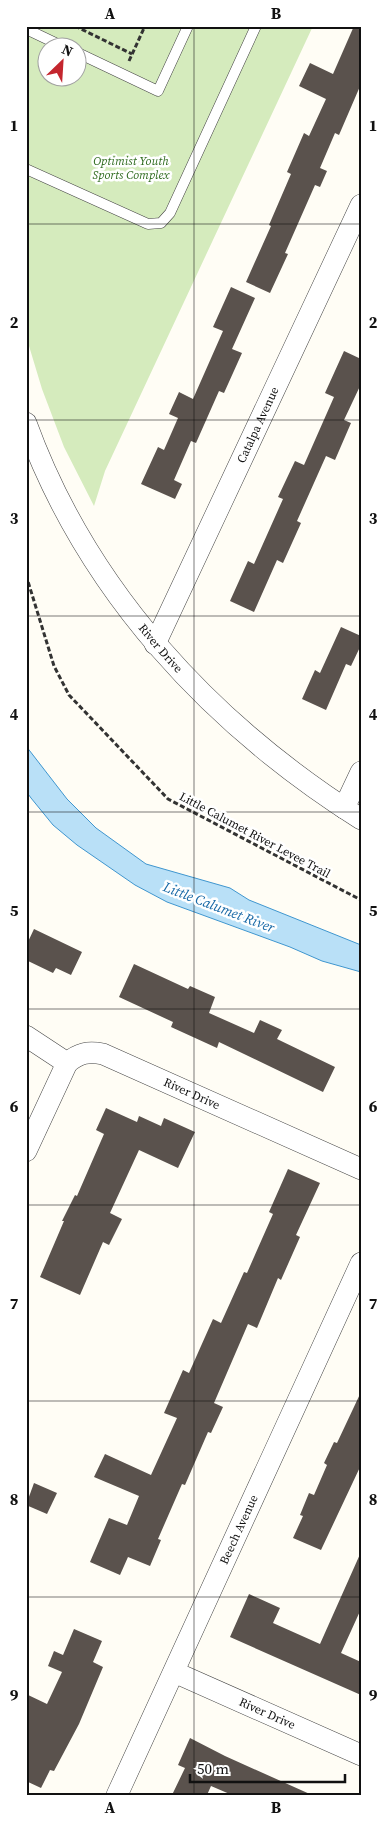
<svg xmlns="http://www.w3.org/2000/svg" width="387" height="1821" viewBox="0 0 387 1821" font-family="'Source Serif 4',serif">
<rect width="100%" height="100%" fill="#fffdf5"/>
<path fill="#d5ebbd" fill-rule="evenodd" d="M26 26H313L105 471 94 506 64 447 42 389 26 336ZM48 48H78V78H48Z"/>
<path fill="#b9e0f7" stroke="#3f96cf" d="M26 746 67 799 96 828 146 864 230 888 249 900 361 945V972L322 961 290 947 167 902 135 885 77 845 53 825 31 798 26 791Z"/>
<g fill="#5a524d">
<path d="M354 26H361V84L339 135 335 133 320 168 327 171 320 187 315 185 285 253 288 254 270 293 246 282 271 226 269 225 291 174 287 172 304 133 309 136 326 99 299 86 310 63 333 74Z"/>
<path d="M231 287 255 298 232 349 242 353 224 393 219 391 196 443 191 441 174 480 182 484 175 499 141 484 158 447 164 450 178 418 169 414 179 392 193 399 223 331 213 327Z"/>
<path d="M344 351 361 359V384L344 420 351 423 335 460 326 456 297 521 301 523 283 563 277 560 254 612 230 601 248 561 254 564 283 499 278 497 295 461 304 465 334 397 325 393Z"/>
<path d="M341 627 361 636V645L351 666 346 664 326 710 302 699 315 670 320 673Z"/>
<path d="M34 929 82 952 71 975 56 968 53 973 26 960V946Z"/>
<path d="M134 964 188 989 190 986 215 997 209 1013 254 1033 260 1020 282 1030 277 1039 335 1067 323 1092 219 1042 217 1048 171 1027 173 1022 119 997Z"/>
<path d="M106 1108 137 1122 139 1116 161 1126 164 1118 195 1132 178 1168 139 1150 110 1213 122 1219 109 1245 103 1242 80 1295 40 1277 64 1221H62L75 1195 77 1196 104 1134 96 1130Z"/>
<path d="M288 1169 320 1183 296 1235 300 1237 281 1280 278 1278 257 1328 248 1324 214 1403 223 1407 211 1433 208 1432 185 1485 182 1484 158 1539 161 1540 150 1566 128 1557 120 1575 90 1562 109 1518 127 1525 139 1496 94 1477 105 1454 151 1475 177 1418 164 1413 183 1370 189 1373 213 1319 221 1323 244 1272 247 1273 273 1214 269 1212Z"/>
<path d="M361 1392V1465L321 1550 293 1538 303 1516 300 1515 309 1493 314 1495 327 1465 324 1463 334 1442 337 1443Z"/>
<path d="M34 1483 57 1493 47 1514 26 1505Z"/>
<path d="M361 1552V1609L341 1653 361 1662V1695L230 1637 249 1594 280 1608 273 1623 320 1644Z"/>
<path d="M74 1629 102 1641 93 1662 103 1667 79 1724 54 1771 50 1770 41 1788 26 1781V1694L47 1704 62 1672 48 1666 54 1651 63 1655Z"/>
<path d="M190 1738 225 1756 312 1795H232L211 1786 207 1795H172L185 1768 178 1765Z"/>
</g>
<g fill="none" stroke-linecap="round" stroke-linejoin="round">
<g stroke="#444" stroke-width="11">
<g id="service">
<path d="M26 29 66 48"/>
<path d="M78 53 158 91 188 26"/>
<path d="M26 169 148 224 161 223 170 213 256 26"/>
</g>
</g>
<g stroke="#444" stroke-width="22">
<g id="minor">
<path id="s1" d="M26 423C87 591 211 724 361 819"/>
<path id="s2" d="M155 644 361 205"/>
<path d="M344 808 361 772"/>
<path id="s3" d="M26 1036 67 1063C79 1053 88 1051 103 1054L361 1169"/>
<path d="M26 1151 67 1063"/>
<path id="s4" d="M174 1672 361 1755"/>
<path id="s5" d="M117 1795 361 1263"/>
</g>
</g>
<g stroke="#333" stroke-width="3" stroke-dasharray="5 2.5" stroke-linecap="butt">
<path d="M75 26 132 54"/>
<path d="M129 61 145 26"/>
<path d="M26 575 54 666 69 695 168 799 361 900"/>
</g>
<use href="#service" stroke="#fff" stroke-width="10"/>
<use href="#minor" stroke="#fff" stroke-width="21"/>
</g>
<path fill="none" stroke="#111" stroke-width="1" stroke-opacity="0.55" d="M194 26V1795M26 224H361M26 420H361M26 616H361M26 812H361M26 1009H361M26 1205H361M26 1401H361M26 1597H361"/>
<g text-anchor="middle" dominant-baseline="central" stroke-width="5" stroke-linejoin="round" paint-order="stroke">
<g font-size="12" font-style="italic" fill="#2f6b1f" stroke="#fff">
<text x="131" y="161">Optimist Youth<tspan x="131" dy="14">Sports Complex</tspan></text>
</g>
<g font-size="12" fill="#111" stroke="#fff">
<text stroke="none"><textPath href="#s2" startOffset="242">Catalpa Avenue</textPath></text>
<text stroke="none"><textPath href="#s1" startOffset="264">River Drive</textPath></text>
<text transform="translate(255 835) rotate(28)">Little Calumet River Levee Trail</text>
<text stroke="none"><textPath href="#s3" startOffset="185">River Drive</textPath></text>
<text stroke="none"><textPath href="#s5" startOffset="292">Beech Avenue</textPath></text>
<text stroke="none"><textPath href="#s4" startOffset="102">River Drive</textPath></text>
</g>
<g font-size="14" font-style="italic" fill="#1768a6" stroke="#fff">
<text transform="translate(219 907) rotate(21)">Little Calumet River</text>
</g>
</g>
<rect width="387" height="1821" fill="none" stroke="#ffffff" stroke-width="55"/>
<g transform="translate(62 62) rotate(25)"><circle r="24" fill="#ffffff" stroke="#a0a0a0"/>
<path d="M0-4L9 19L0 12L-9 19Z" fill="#c4262e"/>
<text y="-8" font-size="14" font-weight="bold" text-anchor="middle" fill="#111111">N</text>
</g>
<path d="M190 1774v8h155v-8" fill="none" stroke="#111111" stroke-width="2.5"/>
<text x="197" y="1774" font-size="15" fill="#111111" stroke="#ffffff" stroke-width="4" paint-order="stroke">50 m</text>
<rect x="28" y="28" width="332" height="1766" fill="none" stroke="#111" stroke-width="2"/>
<g font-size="16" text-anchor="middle" font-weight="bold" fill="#111">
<text x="110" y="19">A</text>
<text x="276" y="19">B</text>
<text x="14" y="131">1</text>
<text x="373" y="131">1</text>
<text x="14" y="328">2</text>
<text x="373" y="328">2</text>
<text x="14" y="524">3</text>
<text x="373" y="524">3</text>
<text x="14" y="720">4</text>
<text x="373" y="720">4</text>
<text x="14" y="916">5</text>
<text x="373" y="916">5</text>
<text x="14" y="1112">6</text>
<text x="373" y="1112">6</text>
<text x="14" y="1309">7</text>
<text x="373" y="1309">7</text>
<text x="14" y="1505">8</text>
<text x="373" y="1505">8</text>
<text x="14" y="1701">9</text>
<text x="373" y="1701">9</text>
<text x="110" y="1813">A</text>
<text x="276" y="1813">B</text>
</g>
</svg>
